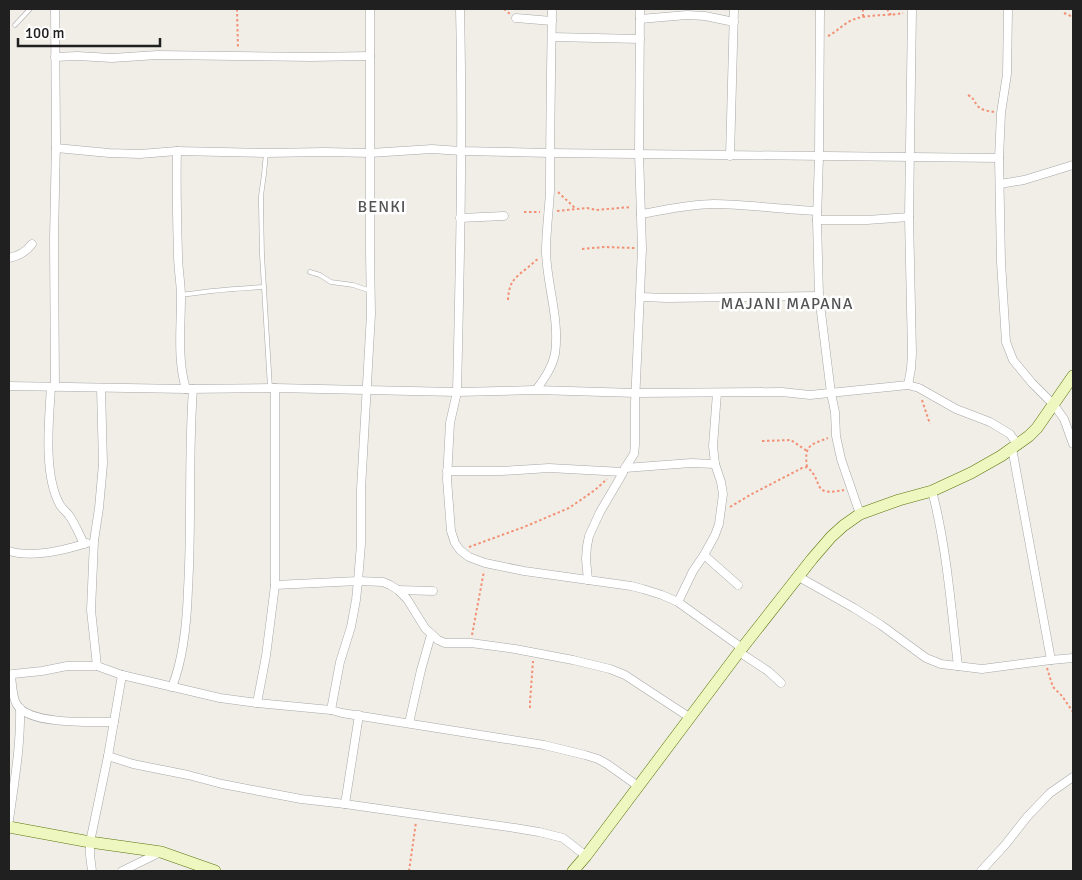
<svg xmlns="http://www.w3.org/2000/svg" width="1082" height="880" viewBox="0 0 1082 880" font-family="Signika,sans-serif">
<rect width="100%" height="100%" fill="#f0eee7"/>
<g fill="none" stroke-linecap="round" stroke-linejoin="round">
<g stroke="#a7a7a7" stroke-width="5">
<g id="lane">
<path d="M15 25 30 9"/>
<path d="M266 153 264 174 261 196V205L262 255 270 388"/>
<path d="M310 272 320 275 331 282 353 285 371 291"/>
<path d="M181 295C192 294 202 292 212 291 230 289 247 288 264 287"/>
</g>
</g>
<g stroke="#a7a7a7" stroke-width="9">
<g id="street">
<path d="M460 9C463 137 460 265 457 392L450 423 447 479 451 531 455 543 460 550 469 557 485 563 524 571 631 586 643 589 662 595 678 602 742 648"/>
<path d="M820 9 819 156 817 220 819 296 831 393 835 412 836 436 841 459 860 514"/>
<path d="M1008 9 1007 74 1001 113 999 158 1001 262 1006 342 1013 360 1032 383 1054 405 1064 419 1073 444"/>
<path d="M516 18 552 21"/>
<path d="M640 19 687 15 705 16 734 22"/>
<path d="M552 37 640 39"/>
<path d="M55 57 77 56 112 58 157 55 311 57 370 56"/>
<path d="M56 148 109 153 140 154 177 151 266 153 325 152 370 153 432 149 461 151 549 153 999 158"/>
<path d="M177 151C176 186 177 220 178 255 178 269 181 283 181 297 181 327 177 360 186 389"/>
<path d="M730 156 734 9"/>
<path d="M1000 184 1024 180 1073 165"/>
<path d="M641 214C665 210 689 204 714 204 748 204 783 210 817 211"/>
<path d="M460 218 504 216"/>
<path d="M817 220H867L909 217"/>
<path d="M9 258C19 256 26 252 32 244"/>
<path d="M641 297 667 298 819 296"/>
<path d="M908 385 911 369 912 353 909 217 912 9"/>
<path d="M9 386 186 389 275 388 457 392 536 390 636 393 782 392 810 395 908 385 919 388 956 409 990 422 1010 434 1017 444"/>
<path d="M51 387C49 420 43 475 60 505 62 508 65 511 68 514 75 523 79 534 84 544"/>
<path d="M55 387 54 239 56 141 55 9"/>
<path d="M536 390C544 379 552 368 555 354 560 319 547 286 546 252 546 231 549 211 550 191 550 130 551 70 552 9"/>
<path d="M1012 448 1051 660"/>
<path d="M625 468 691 463 715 464"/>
<path d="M447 471H502L549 468 623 472"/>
<path d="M932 491C947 548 951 608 958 666"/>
<path d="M9 551C31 558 65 550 87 543"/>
<path d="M704 555 738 585"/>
<path d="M799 577 854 608 881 625 926 658 941 664 982 669 1051 660 1073 658"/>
<path d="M588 580 586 559 587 546 589 536 600 512 620 478 625 468 634 454 635 445V403L642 249 639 153 640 9"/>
<path d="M275 585 358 581 383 582 390 585 398 590 407 599 425 628 438 640 445 643H471L515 649 573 660 610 669 625 675 689 717"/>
<path d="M398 590 433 591"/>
<path d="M678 602 693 571 704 555 715 535 719 524 723 494 721 482 715 464 713 446 717 393"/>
<path d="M739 652 768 671 781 683"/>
<path d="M97 666 91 610 94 541 99 508 103 464 101 388"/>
<path d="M9 675 13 674 42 671 67 666H97L122 675 220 698 257 703 331 710 342 713 544 745 585 755 598 759 607 764 638 786"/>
<path d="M11 675C12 684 12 697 17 705 30 725 92 722 114 722"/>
<path d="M172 687C184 657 187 621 188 589 192 522 188 456 193 389"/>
<path d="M257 703 266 656 275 585V388"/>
<path d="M331 710 340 662 351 627 356 600 358 581 361 544V489L371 314 370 251V9"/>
<path d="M409 723 421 670 431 635"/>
<path d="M108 756 133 764 188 775 222 784 301 799 345 804 415 814 515 828 539 832 563 838 586 856"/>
<path d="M345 804 359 715"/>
<path d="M9 820C14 784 21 745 20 708"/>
<path d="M92 871 90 855V842L108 756 122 675"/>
<path d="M122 871 161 852"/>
<path d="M981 871 1005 845 1027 817 1050 793 1073 777"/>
</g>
</g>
<g stroke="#5c740b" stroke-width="12">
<g id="secondary">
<path d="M9 827 90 842 161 852 215 871"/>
<path d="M573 871 586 856 739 652 812 559 831 537 843 526 860 514 899 500 932 491 971 473 1001 456 1029 436 1037 428 1073 376"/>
</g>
</g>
<g stroke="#f39176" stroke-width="2" stroke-dasharray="2.5 2.5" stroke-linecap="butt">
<path d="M237 9 238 49"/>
<path d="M504 9 510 14"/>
<path d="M863 9V17"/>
<path d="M887 9 891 15"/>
<path d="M1064 13 1073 17"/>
<path d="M828 36C838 31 845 22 855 19 868 14 889 16 903 13"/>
<path d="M968 95C974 98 973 100 977 105 980 110 988 111 994 112"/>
<path d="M558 192 576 209"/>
<path d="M557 211 587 208 596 210 631 207"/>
<path d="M524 212H540"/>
<path d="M582 249 604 247 635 248"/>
<path d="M508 300C509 283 513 279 526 269 531 265 535 261 539 258"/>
<path d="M922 400 930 424"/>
<path d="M762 441 791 440 807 451"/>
<path d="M807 467C804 445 810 445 828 438"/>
<path d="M730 507 750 495 802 468 807 467C825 482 810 497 844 490"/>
<path d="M469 547 524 527 569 508 595 490 607 479"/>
<path d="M472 635 484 571"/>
<path d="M1047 668 1051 681 1053 687 1062 696 1073 712"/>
<path d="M530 708V702L533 661"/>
<path d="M409 871 416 822"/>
</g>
<use href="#lane" stroke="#fff" stroke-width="4"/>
<use href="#street" stroke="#fff" stroke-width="8"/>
<use href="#secondary" stroke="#edf7bf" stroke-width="11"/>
</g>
<g text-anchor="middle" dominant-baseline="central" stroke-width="5" stroke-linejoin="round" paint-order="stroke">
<g font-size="16" letter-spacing="1" fill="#535353" stroke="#fff">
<text x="382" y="207">BENKI</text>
<text x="787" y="304">MAJANI MAPANA</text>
</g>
</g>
<rect width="1082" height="880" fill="none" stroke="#202020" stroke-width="20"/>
<path d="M18 38v8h142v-8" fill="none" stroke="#202020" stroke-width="2.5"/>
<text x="25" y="38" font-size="15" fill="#202020" stroke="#ffffff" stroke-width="4" paint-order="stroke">100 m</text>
</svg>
